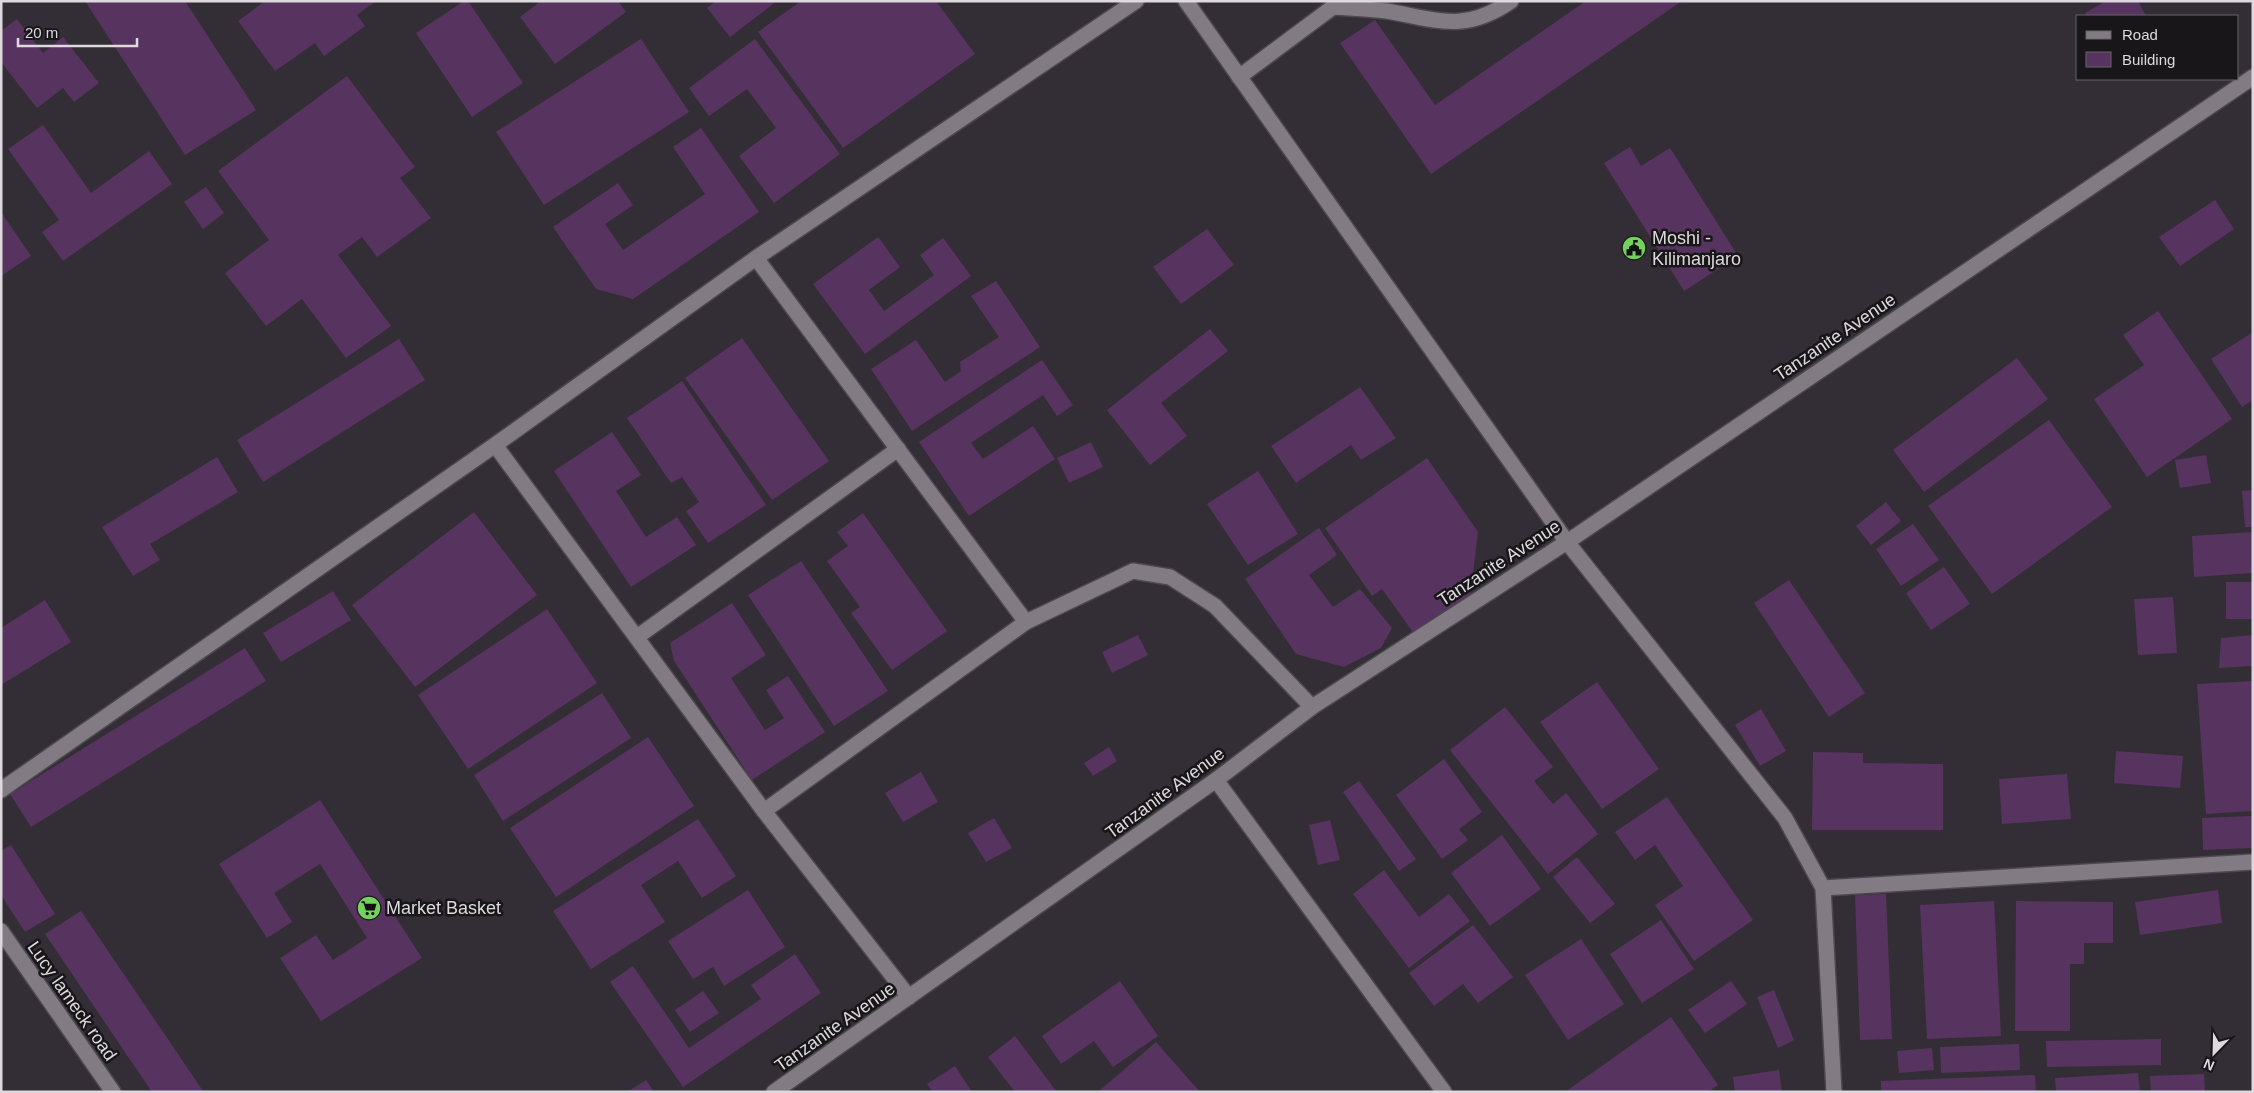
<svg xmlns="http://www.w3.org/2000/svg" width="2254" height="1093" viewBox="0 0 2254 1093" font-family="Helvetica,sans-serif">
<rect width="100%" height="100%" fill="#332d35"/>
<g fill="#57345f">
<path d="M85 1H185L256 110 185 155Z"/>
<path d="M265 1H376L357 15 365 26 324 56 315 43 275 71 238 21Z"/>
<path d="M464 1H468L523 83 472 117 416 33Z"/>
<path d="M541 1H618L626 12 555 64 520 17Z"/>
<path d="M716 1H777L730 37 707 8Z"/>
<path d="M801 1H936L975 54 843 148 758 32Z"/>
<path d="M1586 1H1682L1431 174 1340 43 1375 20 1435 105Z"/>
<path d="M2106 1H2138L2146 16H2087L2085 13Z"/>
<path d="M17 19 43 53 63 37 99 83 74 102 63 88 37 108 1 62V31Z"/>
<path d="M641 39 689 112 544 205 496 132Z"/>
<path d="M755 39 840 154 774 203 739 156 776 128 747 89 709 116 689 88Z"/>
<path d="M347 76 415 167 400 178 431 218 377 257 362 237 338 255 391 326 346 358 302 299 266 326 225 273 269 240 218 171Z"/>
<path d="M43 125 91 193 149 151 172 184 63 261 42 232 59 220 8 149Z"/>
<path d="M701 128 759 212 633 299 596 289 553 227 618 183 633 205 605 224 623 250 705 194 673 147Z"/>
<path d="M1630 147 1641 166 1670 148 1738 256 1684 291 1604 163Z"/>
<path d="M206 187 224 213 203 229 184 202Z"/>
<path d="M2215 200 2234 229 2180 266 2159 237Z"/>
<path d="M1 212 31 256 1 276Z"/>
<path d="M1207 229 1234 265 1181 304 1153 267Z"/>
<path d="M878 237 900 267 869 290 884 311 934 275 920 255 943 238 971 276 865 354 813 284Z"/>
<path d="M996 281 1040 347 912 431 871 369 916 340 945 382 961 371 960 362 999 337 971 296Z"/>
<path d="M2158 311 2232 419 2147 477 2094 399 2144 365 2123 335Z"/>
<path d="M1210 329 1228 351 1161 403 1187 436 1150 465 1107 410Z"/>
<path d="M2253 332V400L2242 407 2211 359Z"/>
<path d="M742 338 829 461 772 500 685 378Z"/>
<path d="M399 339 425 380 263 482 237 440Z"/>
<path d="M2017 358 2048 399 1924 492 1893 450Z"/>
<path d="M1042 360 1073 405 1057 416 1043 395 971 443 983 459 1033 426 1055 459 969 516 919 442Z"/>
<path d="M682 381 766 505 708 543 686 511 699 502 682 477 671 483 627 418Z"/>
<path d="M1360 387 1396 438 1361 460 1351 445 1296 483 1271 446Z"/>
<path d="M2049 420 2112 507 1992 594 1928 506Z"/>
<path d="M612 432 641 475 616 491 646 537 677 517 696 545 631 587 554 471Z"/>
<path d="M1091 442 1103 467 1069 483 1057 458Z"/>
<path d="M2206 455 2211 483 2180 488 2175 460Z"/>
<path d="M217 457 238 492 150 544 160 560 133 576 102 527Z"/>
<path d="M1427 458 1478 532 1470 598 1415 635 1382 589 1372 596 1325 528Z"/>
<path d="M1258 471 1298 534 1248 565 1207 504Z"/>
<path d="M2253 490V527H2245L2242 491Z"/>
<path d="M1886 502 1901 521 1871 545 1856 526Z"/>
<path d="M474 512 537 595 415 687 352 605Z"/>
<path d="M863 513 947 631 892 670 851 613 860 607 827 561 848 546 837 532Z"/>
<path d="M1913 524 1939 560 1901 586 1876 549Z"/>
<path d="M1319 528 1337 555 1309 575 1333 607 1360 589 1392 628 1381 648 1344 667 1296 654 1245 579Z"/>
<path d="M2253 532V573L2194 577 2192 536Z"/>
<path d="M801 561 888 691 834 726 748 595Z"/>
<path d="M1944 567 1970 604 1931 630 1906 593Z"/>
<path d="M1789 580 1865 693 1829 717 1754 603Z"/>
<rect x="2226" y="582" width="27" height="37"/>
<path d="M333 591 351 620 281 662 263 633Z"/>
<path d="M2173 597 2177 653 2138 655 2134 599Z"/>
<path d="M45 600 71 642 1 685V628Z"/>
<path d="M732 603 766 655 731 678 765 730 784 718 766 690 788 676 825 732 752 780 674 661 670 643Z"/>
<path d="M547 609 597 683 468 769 418 695Z"/>
<path d="M1138 635 1148 655 1112 673 1102 652Z"/>
<path d="M2253 635V666L2219 668 2221 638Z"/>
<path d="M245 648 266 681 31 827 10 794Z"/>
<path d="M2253 681V811L2206 814 2197 684Z"/>
<path d="M1597 682 1659 769 1602 809 1540 722Z"/>
<path d="M602 693 631 738 503 821 474 775Z"/>
<path d="M1505 707 1553 767 1534 781 1553 804 1566 793 1598 834 1548 874 1450 750Z"/>
<path d="M1761 709 1786 751 1760 766 1735 725Z"/>
<path d="M648 737 694 806 556 897 510 828Z"/>
<path d="M1109 747 1117 761 1093 776 1084 763Z"/>
<path d="M2116 751 2183 756 2180 788 2114 783Z"/>
<path d="M1813 752 1863 753V763L1943 764V830H1812Z"/>
<path d="M1444 759 1482 812 1459 829 1468 840 1442 859 1396 795Z"/>
<path d="M921 772 938 802 903 822 885 793Z"/>
<path d="M2067 774 2071 819 2002 824 1999 779Z"/>
<path d="M1359 781 1416 859 1399 871 1343 792Z"/>
<path d="M1667 797 1753 920 1694 961 1655 905 1683 886 1655 845 1635 860 1615 832Z"/>
<path d="M320 800 422 958 321 1021 280 958 316 935 333 960 367 938 320 864 274 893 292 922 267 938 219 864Z"/>
<path d="M2253 816V848L2203 850 2202 818Z"/>
<path d="M994 818 1012 848 986 862 968 833Z"/>
<path d="M698 819 736 876 702 898 678 861 641 885 665 922 591 969 553 911Z"/>
<path d="M1330 820 1340 860 1318 865 1309 825Z"/>
<path d="M1502 835 1541 889 1490 926 1451 873Z"/>
<path d="M11 845 55 914 25 932 1 895V851Z"/>
<path d="M1577 857 1615 904 1590 923 1553 877Z"/>
<path d="M1384 870 1419 917 1449 894 1470 921 1409 968 1353 894Z"/>
<path d="M748 890 785 947 724 986 713 967 693 979 668 941Z"/>
<path d="M2218 890 2222 923 2140 935 2135 902Z"/>
<path d="M1886 894 1892 1039 1860 1040 1855 895Z"/>
<path d="M1994 901 2001 1036 1927 1039 1920 905Z"/>
<path d="M2016 901 2113 902V943H2084V964H2070V1031H2015Z"/>
<path d="M81 911 203 1091 201 1092H152L45 934Z"/>
<path d="M1661 920 1694 969 1642 1003 1610 954Z"/>
<path d="M1473 925 1513 977 1478 1003 1463 984 1434 1006 1409 973Z"/>
<path d="M1581 939 1624 1004 1568 1040 1525 975Z"/>
<path d="M795 954 821 993 683 1087 610 982 633 966 689 1048 761 999 751 985Z"/>
<path d="M1120 981 1158 1036 1113 1067 1094 1041 1061 1064 1042 1036Z"/>
<path d="M1731 981 1747 1004 1705 1033 1688 1010Z"/>
<path d="M1774 990 1794 1040 1778 1048 1757 997Z"/>
<path d="M703 991 719 1013 690 1032 675 1010Z"/>
<path d="M1671 1017 1718 1085 1708 1092H1565Z"/>
<path d="M1015 1036 1057 1092H1015L988 1057Z"/>
<path d="M2161 1039V1065L2047 1067 2046 1041Z"/>
<path d="M1156 1042 1200 1092H1098Z"/>
<path d="M2019 1044 2020 1070 1941 1073 1940 1047Z"/>
<path d="M1932 1048 1934 1070 1899 1073 1897 1051Z"/>
<path d="M955 1066 972 1092H933L927 1084Z"/>
<path d="M1779 1070 1782 1092H1735L1733 1077Z"/>
<path d="M2138 1073 2140 1092H2056L2055 1078Z"/>
<path d="M2204 1074 2205 1092H2151L2150 1076Z"/>
<path d="M2035 1075 2036 1092H1881V1081Z"/>
<path d="M646 1080 654 1092H627Z"/>
</g>
<g fill="none" stroke-linecap="round" stroke-linejoin="round">
<g stroke="#4d484e" stroke-width="18">
<path id="lane" d="M1239 77 1333 7C1351 8 1369 9 1387 11 1437 20 1465 33 1511 1"/>
</g>
<g stroke="#4d484e" stroke-width="18">
<g id="street">
<path d="M1186 1 1567 542 1785 818 1823 888 1834 1092"/>
<path d="M756 258 1026 622"/>
<path d="M495 445 764 811 909 997"/>
<path d="M637 637 898 449"/>
<path d="M1216 780 1444 1092"/>
<path d="M1 790 495 445 756 258 1136 1"/>
<path d="M764 811 1026 622 1133 571 1170 577 1215 606 1312 707"/>
<path d="M1823 888 2253 862"/>
<path d="M1 931 113 1092"/>
<path d="M774 1092 1216 780 1312 707 1567 542 2253 77"/>
</g>
</g>
<use href="#lane" stroke="#837b84" stroke-width="15"/>
<use href="#street" stroke="#837b84" stroke-width="15"/>
</g>
<defs>
<g id="civic-disc" transform="scale(1.25)"><circle r="9.5" fill="#72d25d" stroke="#19161a"/><path d="M-.6-6.5H3V-4.5H.6V-3L4-1V1h2V6H-6V1h2V-1L-.6-3ZM-1.2 2.5V6h2.4V2.5Z" fill="#111"/></g>
<g id="supermarket-disc" transform="scale(1.25)"><circle r="9.5" fill="#72d25d" stroke="#19161a"/><path d="M-6-5.5h2.5l.6 2H6L4.5 2H-2.5L-4.4-4H-6ZM-1.5 3.2a1.3 1.3 0 1 0 .1 0ZM3 3.2a1.3 1.3 0 1 0 .1 0Z" fill="#111"/></g>
</defs>
<g fill-rule="evenodd">
<use href="#civic-disc" x="1634" y="248"/>
<use href="#supermarket-disc" x="369" y="908"/>
</g>
<g text-anchor="middle" dominant-baseline="central" stroke-width="5" stroke-linejoin="round" paint-order="stroke">
<g font-size="18" fill="#ddd9de" stroke="#19161a" text-anchor="start">
<text x="1652" y="238">Moshi -<tspan x="1652" dy="21">Kilimanjaro</tspan></text>
<text x="386" y="908">Market Basket</text>
</g>
<g font-size="18" fill="#ddd9de" stroke="#19161a">
<text transform="translate(1835 337) rotate(-34)">Tanzanite Avenue</text>
<text transform="translate(1499 563) rotate(-33)">Tanzanite Avenue</text>
<text transform="translate(1165 793) rotate(-36)">Tanzanite Avenue</text>
<text transform="translate(72 1001) rotate(55)">Lucy lameck road</text>
<text transform="translate(835 1027) rotate(-35)">Tanzanite Avenue</text>
</g>
</g>
<rect width="2254" height="1093" fill="none" stroke="#ddd9de" stroke-width="5"/>
<rect x="2076" y="15" width="162" height="65" fill="#19161a" stroke="#676468"/>
<rect x="2086" y="31" width="25" height="8" fill="#837b84" stroke="#676468"/>
<text x="2122" y="40" font-size="15" fill="#ddd9de">Road</text>
<rect x="2086" y="52" width="25" height="15" fill="#57345f" stroke="#676468"/>
<text x="2122" y="65" font-size="15" fill="#ddd9de">Building</text>
<g transform="translate(2214 1053) rotate(203)" stroke="#19161a" stroke-width="4" paint-order="stroke">
<path d="M0-4L9 19L0 12L-9 19Z" fill="#ddd9de"/>
<text y="-8" font-size="14" font-weight="bold" text-anchor="middle" fill="#ddd9de">N</text>
</g>
<path d="M18 38v8h119v-8" fill="none" stroke="#ddd9de" stroke-width="2.5"/>
<text x="25" y="38" font-size="15" fill="#ddd9de" stroke="#19161a" stroke-width="4" paint-order="stroke">20 m</text>
</svg>
